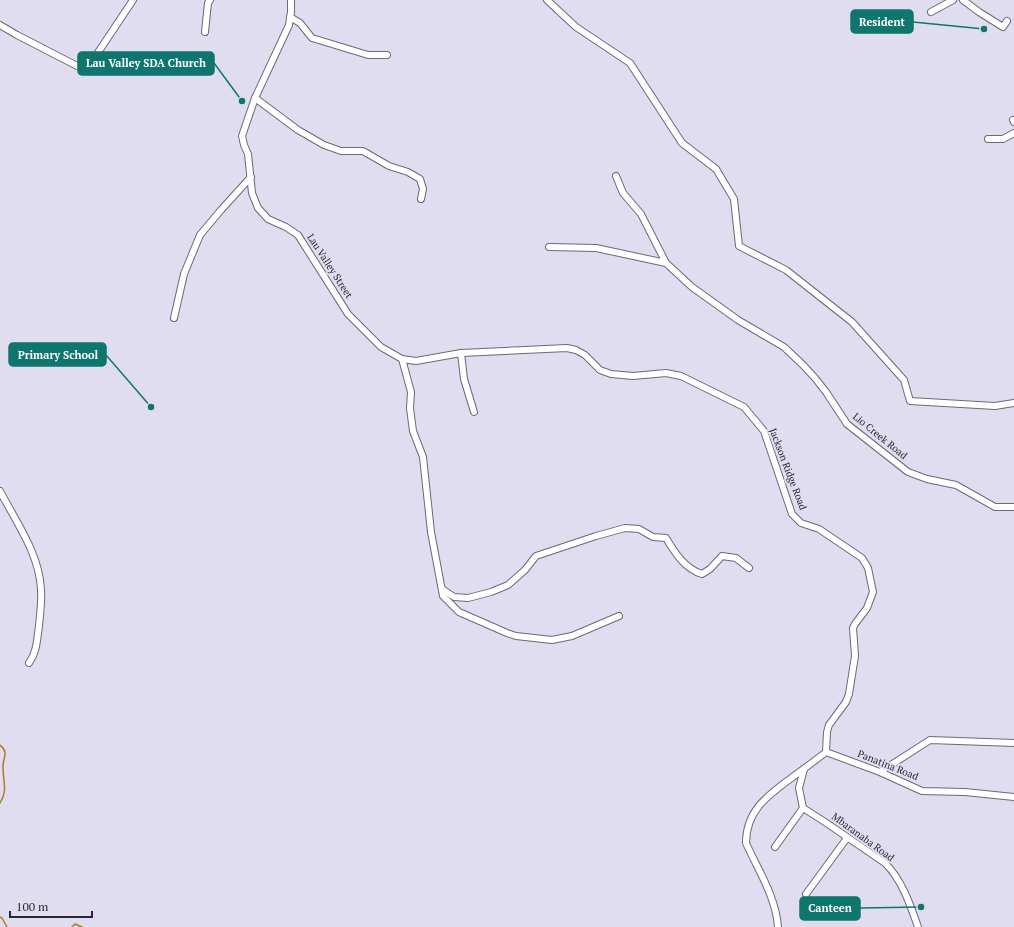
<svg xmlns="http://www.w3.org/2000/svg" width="1014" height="927" viewBox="0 0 1014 927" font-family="'PT Serif',serif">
<rect width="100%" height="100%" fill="#e1ddf0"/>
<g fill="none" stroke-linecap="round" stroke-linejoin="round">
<g stroke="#ae7b26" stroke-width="1.5">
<path d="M0 745C10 753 2 759 3 768 3 781 8 791 0 803"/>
<path d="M0 917 2 918 7 927"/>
<path d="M72 927 75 924 82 927"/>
</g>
<g stroke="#6c6878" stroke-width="8">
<g id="minor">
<path d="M291 0V12L289 25 255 98 242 136 244 145 248 154 252 193 258 208 268 219 286 227 298 235 348 314 381 347 402 359 416 361 461 353 567 348 576 350 585 355 600 370 611 374 633 376 666 373 681 376 744 407 764 431 792 514 801 523 819 529 862 558 868 568 873 592 867 608 855 624 853 628 855 656 849 694 846 702 829 725 827 732 826 752"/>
<path d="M547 0 576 27 630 63 682 143 716 169 734 199 739 246 786 270 852 322 904 380 910 401 995 406 1014 403"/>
<path d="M963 0 979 12 1003 27 1007 21"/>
<path d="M931 12 953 0"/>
<path d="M290 17 300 23 312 38 368 55H387"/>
<path d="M0 25 17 35 83 69 91 63 133 0"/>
<path d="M205 32 208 3 210 0"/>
<path d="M255 98 298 130 324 145 341 151H363L389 166 408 172 420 179 423 189 421 199"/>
<path d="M1013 120 1014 122"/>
<path d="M988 139H1003L1014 133"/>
<path d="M616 176 623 193 641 214 666 263 692 287 738 320 784 347 802 364 815 378 826 392 847 424 908 472 927 479 956 485 995 507H1014"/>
<path d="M549 247 596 248 666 263"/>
<path d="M174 318 184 274 200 235 221 210 251 177"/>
<path d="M461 353 464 379 474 412"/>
<path d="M402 359 411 392 410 408 413 431 423 457 431 532 443 596 459 612 507 633 516 636 552 640 572 636 619 616"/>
<path d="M0 491C16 522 39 553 41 589 42 601 40 614 39 626 37 639 37 652 29 663"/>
<path d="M442 589 454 597 468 598 491 592 508 585 525 570 536 556 596 536 625 528 639 529 653 537 666 538C675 553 685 569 702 574L710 569 722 556 736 558 749 568"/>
<path d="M826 752 880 772 922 791 965 792 1014 797"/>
<path d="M804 769 799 788 803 808 825 822 885 863C902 880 910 904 918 927"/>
<path d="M880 772 930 740 1014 743"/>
<path d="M775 847 803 808"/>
<path d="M806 894 847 838"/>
<path d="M778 927C776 897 758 870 746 843 746 809 770 794 794 776 805 768 816 760 826 752"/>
</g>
</g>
<use href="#minor" stroke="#fff" stroke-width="6"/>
</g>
<g text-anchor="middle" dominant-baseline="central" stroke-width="4" stroke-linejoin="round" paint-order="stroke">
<g font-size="10" fill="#29282f" stroke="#e1ddf0">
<text transform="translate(330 266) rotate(57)">Lau Valley Street</text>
<text transform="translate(880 436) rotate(39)">Lio Creek Road</text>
<text transform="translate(788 469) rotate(69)">Jackson Ridge Road</text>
<text transform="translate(888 765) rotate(22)">Panatina Road</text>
<text transform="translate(863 837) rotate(36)">Mbaranaba Road</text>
</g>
</g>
<path fill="none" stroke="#0f766e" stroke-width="1.5" d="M984 29L913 22M242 101L214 63M151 407L106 355M921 907L860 908"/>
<g fill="#0f766e" stroke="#e1ddf0" stroke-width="1.5">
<circle cx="984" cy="29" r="4"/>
<circle cx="242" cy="101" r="4"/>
<circle cx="151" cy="407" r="4"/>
<circle cx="921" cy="907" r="4"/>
</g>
<g fill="#0f766e" stroke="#0f766e" stroke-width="1.5">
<rect x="851" y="10" width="62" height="23" rx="4"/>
<rect x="78" y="52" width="136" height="23" rx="4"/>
<rect x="9" y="343" width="97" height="23" rx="4"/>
<rect x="800" y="897" width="60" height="23" rx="4"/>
</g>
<g font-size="11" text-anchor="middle" font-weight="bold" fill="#fff">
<text x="882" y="26">Resident</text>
<text x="146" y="67">Lau Valley SDA Church</text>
<text x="58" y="359">Primary School</text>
<text x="830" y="912">Canteen</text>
</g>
<path d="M10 911v6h82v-6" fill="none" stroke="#29282f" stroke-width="2"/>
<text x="16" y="911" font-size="12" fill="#29282f" stroke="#e1ddf0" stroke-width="3" paint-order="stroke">100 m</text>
</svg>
